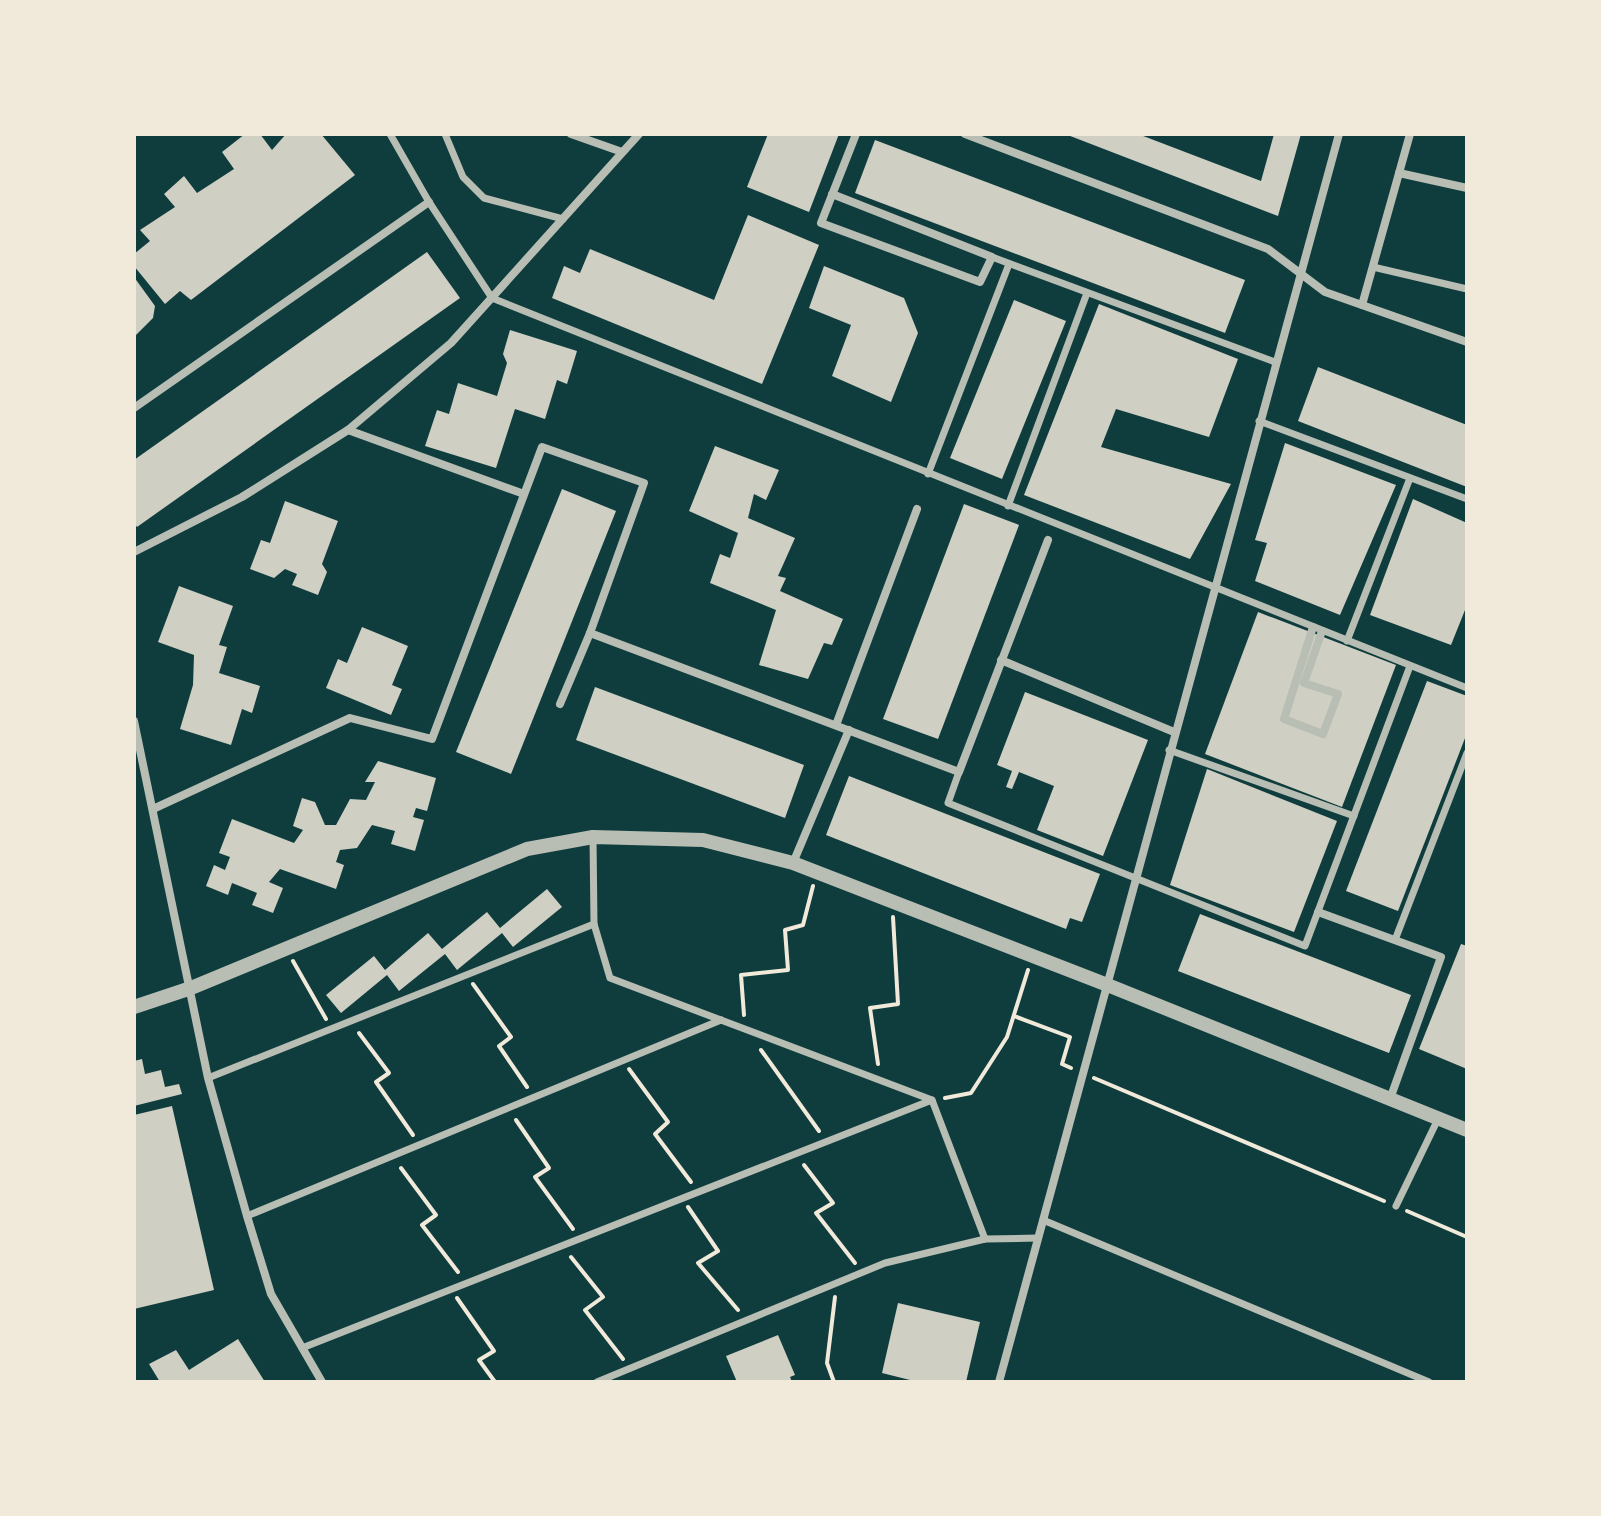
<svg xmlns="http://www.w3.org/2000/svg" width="1601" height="1516" viewBox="0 0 1601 1516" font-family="Overpass,sans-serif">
<rect width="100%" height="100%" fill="#0f3d3e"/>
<g fill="#cfcfc3">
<path d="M245 134H260L272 150 286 134H321L355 175 191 300 180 291 165 304 134 266V254L150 241 140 230 175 207 164 194 184 176 197 193 234 169 222 152Z"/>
<path d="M768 134H839L809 212 747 187Z"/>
<path d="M1065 134H1138L1261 181 1274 134H1301L1278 216Z"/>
<path d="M875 140 1245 280 1225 333 855 193Z"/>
<path d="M748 215 819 245 762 384 552 298 564 266 580 273 590 249 714 300Z"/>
<path d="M427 252 460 298 137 527 134 523V460Z"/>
<path d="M824 266 904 298 918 333 891 402 832 376 851 325 809 308Z"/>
<path d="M134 277 155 306 153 318 134 337Z"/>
<path d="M1014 300 1066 321 1002 479 950 458Z"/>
<path d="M1099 304 1238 359 1209 437 1116 409 1101 447 1231 484 1190 559 1024 495Z"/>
<path d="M510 330 577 351 567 384 557 380 545 419 515 409 496 468 425 446 437 410 449 414 458 383 497 396 507 363 503 354Z"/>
<path d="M1318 367 1467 425V487L1298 421Z"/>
<path d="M1285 443 1396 485 1340 615 1255 581 1267 543 1255 540Z"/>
<path d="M715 446 779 470 766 500 754 494 748 518 795 538 778 576 786 578 780 591 843 619 832 645 824 643 808 679 759 665 776 610 710 583 720 554 730 558 738 533 689 511Z"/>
<path d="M562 489 616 511 511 774 456 752Z"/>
<path d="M1413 499 1467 523V605L1451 645 1370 615Z"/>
<path d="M285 501 338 521 322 564 327 572 318 595 292 585 297 574 285 569 274 578 250 569 261 540 270 543Z"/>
<path d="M964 504 1019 525 938 739 883 719Z"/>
<path d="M179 586 233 606 219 645 227 647 219 673 260 686 252 713 242 709 231 745 180 729 193 685 194 655 158 642Z"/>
<path d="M1258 612 1396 665 1342 807 1205 754Z"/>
<path d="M362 627 408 646 392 685 402 689 391 715 326 688 338 659 347 663Z"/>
<path d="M1427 681 1467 696V733L1398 911 1346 891Z"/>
<path d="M595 687 804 765 785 818 576 740Z"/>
<path d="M1025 692 1148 740 1103 856 1037 830 1054 786 1019 772 1012 789 1006 787 1012 771 997 765Z"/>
<path d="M378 761 436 778 427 811 416 808 413 817 424 820 415 851 391 844 395 831 372 825 357 848 340 850 336 862 344 865 336 889 280 869 269 882 283 888 273 913 252 905 257 893 232 883 228 895 206 886 214 865 225 870 230 857 219 853 232 819 294 843 303 830 293 826 302 798 315 802 325 825H336L350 799 366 800 375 782H365Z"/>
<path d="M1207 769 1337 821 1294 932 1170 885Z"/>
<path d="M849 776 1100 874 1082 922 1070 918 1066 929 826 835Z"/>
<path d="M547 889 562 907 513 947 502 933 457 970 445 954 399 991 387 975 341 1013 326 995 374 956 385 970 428 933 442 949 487 912 500 928Z"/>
<path d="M1200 914 1411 995 1389 1053 1178 971Z"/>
<path d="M1461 944 1467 946V1069L1419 1049Z"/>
<path d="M142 1059 145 1074 161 1070 165 1087 179 1084 182 1094 134 1106V1061Z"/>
<path d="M172 1106 214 1290 134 1309V1115Z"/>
<path d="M898 1303 980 1322 966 1382H918L882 1373Z"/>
<path d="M778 1335 795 1375 790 1377 792 1382H737L726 1356Z"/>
<path d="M238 1339 265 1382H160L149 1364 176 1350 189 1370Z"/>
</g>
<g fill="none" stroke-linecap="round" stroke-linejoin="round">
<g stroke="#f1e9da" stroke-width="4">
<path d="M293 961 326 1019"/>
<path d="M473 984 511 1037 499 1046 527 1087"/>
<path d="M744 1015 741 975 788 970 785 930 803 925 813 886"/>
<path d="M1014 1016 1070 1037 1062 1064 1071 1068"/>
<path d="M359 1033 389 1073 376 1082 413 1135"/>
<path d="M761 1050 819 1131"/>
<path d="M878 1064 870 1008 898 1004 893 917"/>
<path d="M629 1069 668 1122 655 1134 691 1182"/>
<path d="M1094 1078 1384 1201"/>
<path d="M945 1098 971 1093 1007 1037 1028 970"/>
<path d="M516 1120 549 1168 535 1177 573 1229"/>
<path d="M804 1165 833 1203 816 1213 855 1263"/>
<path d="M401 1168 436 1215 422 1225 458 1272"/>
<path d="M688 1207 718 1251 698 1263 738 1310"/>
<path d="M1407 1211 1467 1237"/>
<path d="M571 1257 603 1297 585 1310 623 1359"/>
<path d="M457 1298 494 1351 479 1360 495 1382"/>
<path d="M834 1382 827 1363 835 1297"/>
</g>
<g stroke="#b8beb3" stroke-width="7">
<path d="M390 134 429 202 492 298 1467 688"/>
<path d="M445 134 463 177 484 198 563 219"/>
<path d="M992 257 1275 362"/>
<path d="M1373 267 1467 289"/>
<path d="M1259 421 1467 499"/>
<path d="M928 474 1009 264"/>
<path d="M1008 506 1087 293"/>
<path d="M1347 641 1410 478"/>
<path d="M1169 750 1354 816"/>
<path d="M959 772 948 803 1305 946 1410 666"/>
<path d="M593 837 594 924 610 978 932 1100 985 1239"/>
<path d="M1395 940 1467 753"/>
<path d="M208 1078 594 924"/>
<path d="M1396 1206 1438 1119"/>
<path d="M247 1216 721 1020"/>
<path d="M1043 1220 1429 1382"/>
<path d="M302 1348 932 1100"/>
<path d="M597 1382 885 1263 985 1239 1038 1238"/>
</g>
<g stroke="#b8beb3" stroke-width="8">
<path d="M571 134 622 152"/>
<path d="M965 134 1268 249 1325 292 1467 342"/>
<path d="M1399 173 1467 188"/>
<path d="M832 194 992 257 980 282 821 223 856 134"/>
<path d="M1362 305 1410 134"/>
<path d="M134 408 429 202"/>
<path d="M348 430 524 494"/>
<path d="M134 552 242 497 348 430 451 343 639 134"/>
<path d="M1313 627 1284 719 1323 734 1338 694 1304 683 1322 631"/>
<path d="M590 633 959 772 1048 540"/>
<path d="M1001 660 1174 732"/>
<path d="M134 721 208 1078 247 1216 271 1294 322 1382"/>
<path d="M836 725 917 509"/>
<path d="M153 809 350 718 432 739 542 447 644 483 590 633 560 704"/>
<path d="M793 863 849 730"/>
<path d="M1318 912 1441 957 1390 1099"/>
<path d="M999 1382 1339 134"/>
</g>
<path stroke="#b8beb3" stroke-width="14" d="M134 1007 191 988 527 849 593 837 703 840 793 863 1105 984 1467 1130"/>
</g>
<rect width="1601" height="1516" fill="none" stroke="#f1e9da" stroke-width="272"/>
</svg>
